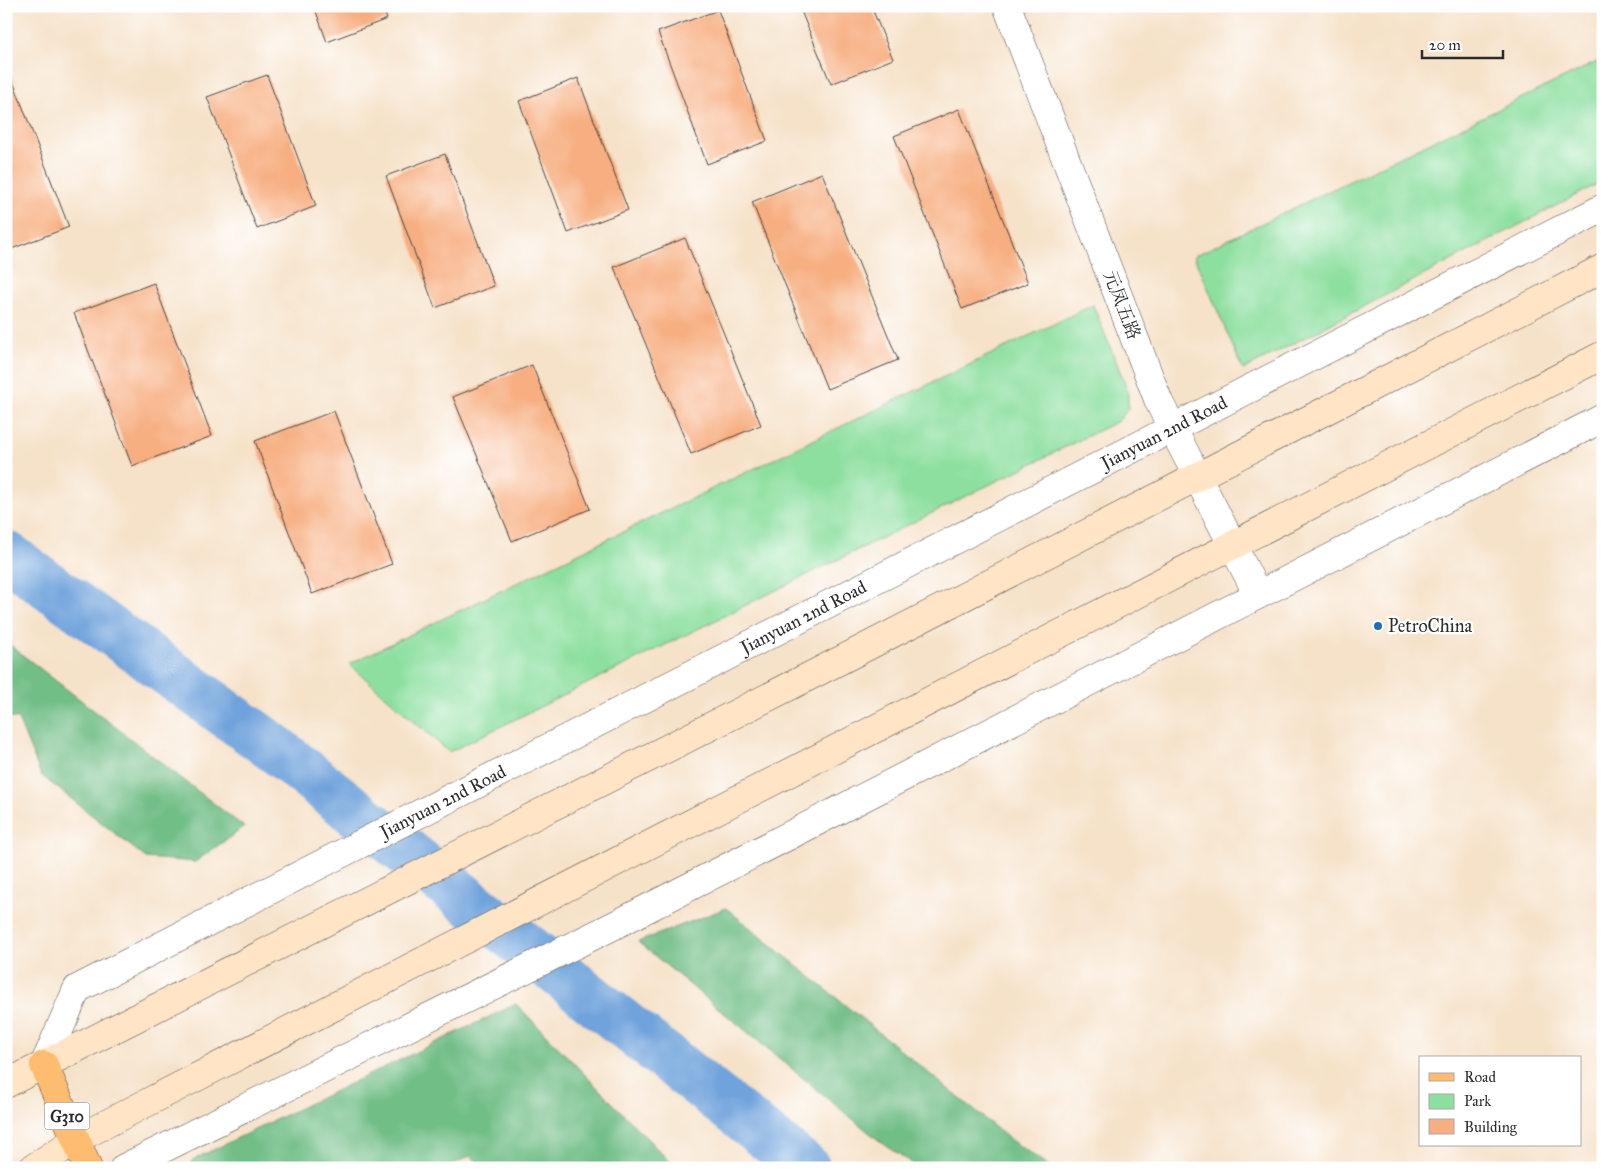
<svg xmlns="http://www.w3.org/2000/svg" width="1609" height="1174" viewBox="0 0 1609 1174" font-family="'IM FELL Great Primer','Noto Serif SC',serif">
<rect width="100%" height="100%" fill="#fff"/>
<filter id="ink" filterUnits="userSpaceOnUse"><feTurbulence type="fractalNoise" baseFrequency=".02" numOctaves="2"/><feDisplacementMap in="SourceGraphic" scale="10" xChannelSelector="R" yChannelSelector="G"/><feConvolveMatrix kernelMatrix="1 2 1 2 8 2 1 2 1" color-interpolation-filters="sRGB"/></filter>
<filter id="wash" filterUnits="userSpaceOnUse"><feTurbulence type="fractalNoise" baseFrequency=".0096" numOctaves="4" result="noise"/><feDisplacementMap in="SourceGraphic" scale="20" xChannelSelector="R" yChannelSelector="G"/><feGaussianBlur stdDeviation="1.12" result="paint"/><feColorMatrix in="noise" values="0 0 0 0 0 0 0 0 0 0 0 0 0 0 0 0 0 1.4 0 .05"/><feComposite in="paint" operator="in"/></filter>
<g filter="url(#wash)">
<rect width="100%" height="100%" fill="#f6e2c9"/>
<g fill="#8cdf9f" stroke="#5c8565">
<path d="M1603 59V181L1243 370 1194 256Z"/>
<path d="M1093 305 1128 391V409L1118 421 449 752 349 664Z"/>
</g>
<g fill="#71be86" stroke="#4e7458">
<path d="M6 642 244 827 195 862 146 858 41 775 18 719 6 717Z"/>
<path d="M726 908 1012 1141 1052 1168H919L877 1139 638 942Z"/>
<path d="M516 1004 676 1168H486L470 1156 446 1168H190L194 1159Z"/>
</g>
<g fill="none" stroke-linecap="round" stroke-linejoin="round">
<path stroke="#6fa3db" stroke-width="49" d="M6 555 278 751 806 1168"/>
</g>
<g id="blocks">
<g fill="#f7ae80">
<path d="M314 6H382L387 19 327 42Z"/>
<path d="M799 6H871L893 59 831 84Z"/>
<path d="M718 10 767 141 707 164 658 32Z"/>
<path d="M10 74 69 227 6 251V75Z"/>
<path d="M267 75 316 206 257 229 207 97Z"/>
<path d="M578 78 628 210 568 233 519 101Z"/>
<path d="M959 109 1028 283 962 309 894 136Z"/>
<path d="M445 154 494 286 435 308 386 176Z"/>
<path d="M822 173 898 360 827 389 752 202Z"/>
<path d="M685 238 761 425 691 454 614 267Z"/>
<path d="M154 283 212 436 132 466 74 313Z"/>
<path d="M532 365 590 509 512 541 453 397Z"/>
<path d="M334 411 392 564 312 594 255 441Z"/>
</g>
</g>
</g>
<g filter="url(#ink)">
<use href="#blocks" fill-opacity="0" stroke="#494643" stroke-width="1"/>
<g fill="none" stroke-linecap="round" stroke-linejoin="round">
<g stroke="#494643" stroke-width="29">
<g id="minor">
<path d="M1007 6 1159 402 1258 595"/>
<path id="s1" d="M44 1065 77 989 1603 208"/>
<path d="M124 1168 611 927 1603 418"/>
</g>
</g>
<g stroke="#494643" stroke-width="29">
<g id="secondary">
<path d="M6 1084 804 679 1603 268"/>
<path d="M33 1168 77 1139 127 1113 1603 355"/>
</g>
</g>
<g stroke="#494643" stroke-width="29">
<path id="primary" d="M44 1065 88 1168"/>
</g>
<use href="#minor" stroke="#fff" stroke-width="28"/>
<use href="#secondary" stroke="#ffe4c6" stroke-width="28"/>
<use href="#primary" stroke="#febc70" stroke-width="28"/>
</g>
</g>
<circle fill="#1f6fb2" stroke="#fff" stroke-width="2" cx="1378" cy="626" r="5"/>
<g text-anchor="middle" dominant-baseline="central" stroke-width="4.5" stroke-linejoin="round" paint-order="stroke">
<rect fill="#fff" stroke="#6b6b6b" stroke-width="1" x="44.5" y="1102.5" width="45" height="27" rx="4"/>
<g font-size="16" font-weight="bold" fill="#2b2b2b">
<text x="67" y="1116">G310</text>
</g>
<g font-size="18" fill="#2b2b2b" stroke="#fff">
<text transform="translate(1122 305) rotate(69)">元凤五路</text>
<text stroke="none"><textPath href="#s1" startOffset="1304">Jianyuan 2nd Road</textPath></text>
<text stroke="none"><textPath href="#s1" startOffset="899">Jianyuan 2nd Road</textPath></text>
<text stroke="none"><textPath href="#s1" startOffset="494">Jianyuan 2nd Road</textPath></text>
</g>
<g font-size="18" fill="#2b2b2b" stroke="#fff" text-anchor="start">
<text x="1388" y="626">PetroChina</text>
</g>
</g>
<rect width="1609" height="1174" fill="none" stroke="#fff" stroke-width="25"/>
<rect x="1419" y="1056" width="162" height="90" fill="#ffffff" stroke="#aaaaaa"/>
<rect x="1429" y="1073" width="25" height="8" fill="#febc70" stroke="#aaaaaa"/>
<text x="1464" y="1082" font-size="15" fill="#2b2b2b">Road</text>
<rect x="1429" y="1094" width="25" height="15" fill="#8cdf9f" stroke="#aaaaaa"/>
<text x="1464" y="1106" font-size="15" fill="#2b2b2b">Park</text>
<rect x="1429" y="1119" width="25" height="15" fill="#f7ae80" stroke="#aaaaaa"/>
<text x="1464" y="1132" font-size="15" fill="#2b2b2b">Building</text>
<path d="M1422 50v8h81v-8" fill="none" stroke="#2b2b2b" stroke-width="2.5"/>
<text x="1429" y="50" font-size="15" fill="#2b2b2b" stroke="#ffffff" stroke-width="4" paint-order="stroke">20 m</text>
</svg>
